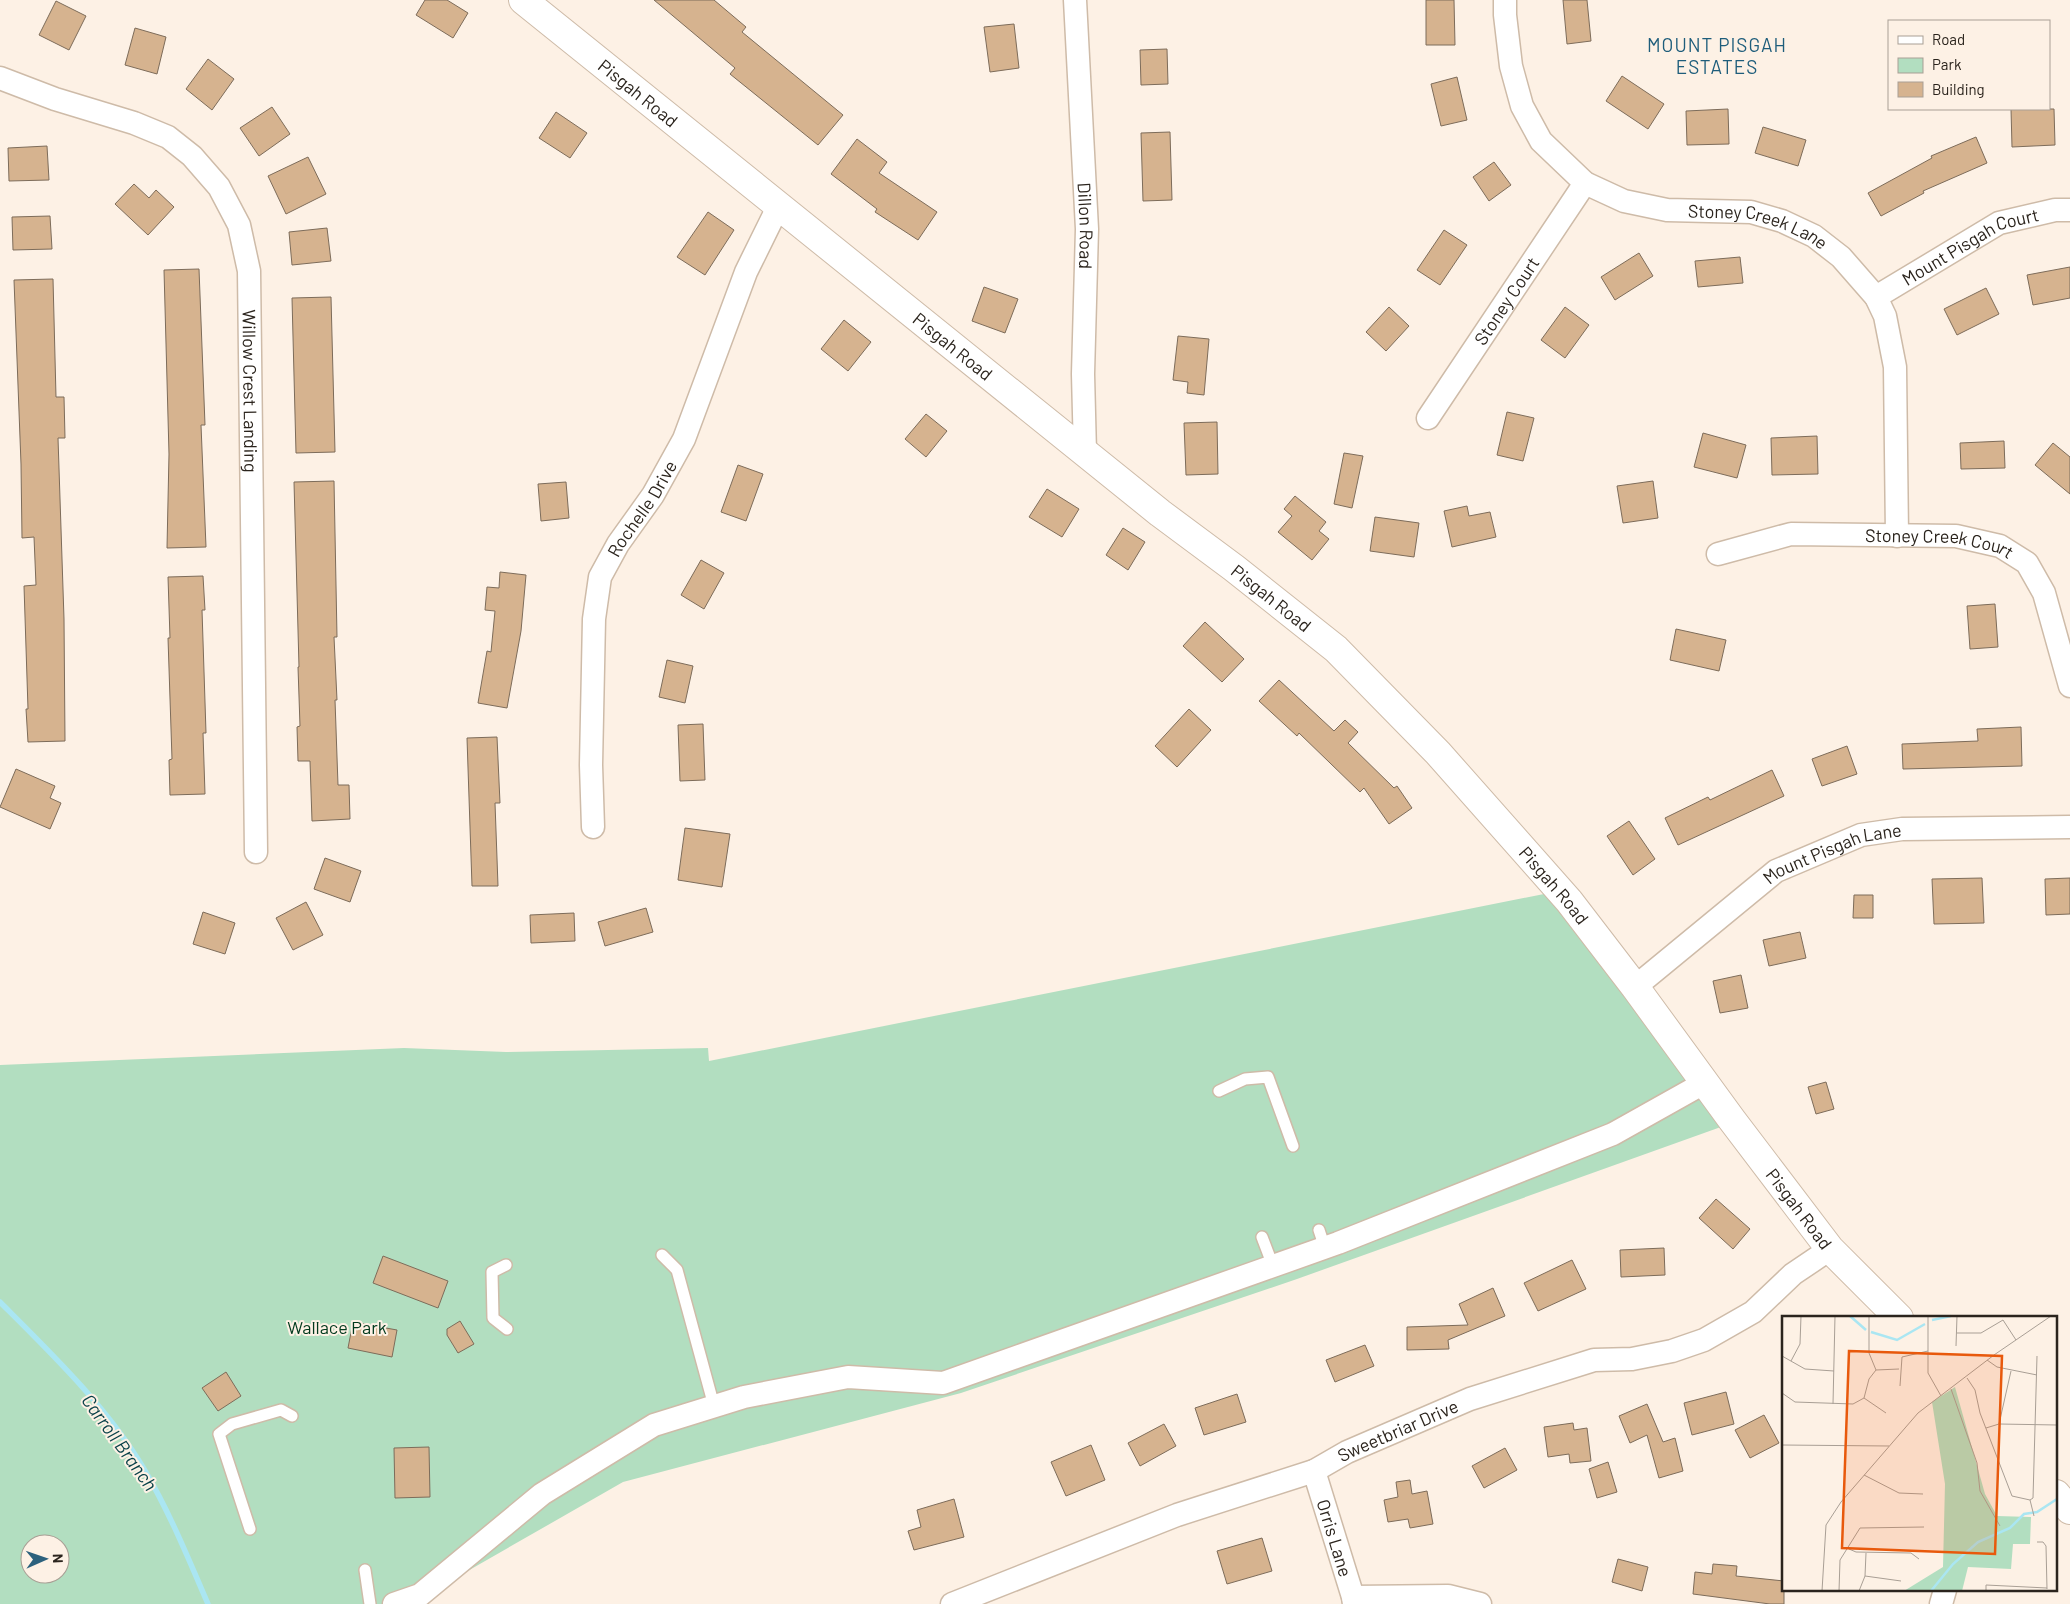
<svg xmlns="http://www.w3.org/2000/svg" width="2070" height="1604" viewBox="0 0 2070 1604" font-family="Barlow,sans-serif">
<rect width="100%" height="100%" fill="#fdf1e5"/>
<path fill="#b2dec0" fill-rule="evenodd" d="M1559 891 1732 1123 1297 1279 961 1393 623 1482 410 1604H0V1065L404 1048 506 1052 708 1048 709 1061ZM30 1544H60V1574H30Z"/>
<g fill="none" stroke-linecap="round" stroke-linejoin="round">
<path stroke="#aae6f2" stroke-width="5.5" d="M0 1302C50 1352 108 1408 144 1469 170 1513 188 1558 208 1604"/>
</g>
<g fill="#d6b38f" stroke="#7d6c5a">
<path d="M425 0H447L468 13 453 38 416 15Z"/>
<path d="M654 0H714L746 27 742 32 843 115 818 145 730 74 735 68Z"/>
<path d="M1426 0H1454L1455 45H1426Z"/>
<path d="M1563 0H1587L1591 41 1567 44Z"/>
<path d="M56 1 86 16 69 50 39 35Z"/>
<path d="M1014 24 1019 68 990 72 984 27Z"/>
<path d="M135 28 166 37 157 74 125 65Z"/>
<path d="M1167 49 1168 84 1141 85 1140 50Z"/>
<path d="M208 59 234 79 212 110 186 89Z"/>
<path d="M1622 76 1664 104 1648 129 1606 101Z"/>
<path d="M1457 77 1467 120 1441 126 1431 84Z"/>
<path d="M272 107 290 134 259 156 240 128Z"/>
<path d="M1728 109 1729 144 1687 145 1686 111Z"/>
<path d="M2011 109H2054L2055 145 2012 147Z"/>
<path d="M556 112 587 133 570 158 539 138Z"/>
<path d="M1763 127 1806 140 1798 166 1755 153Z"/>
<path d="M1170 132 1172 200 1143 201 1141 133Z"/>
<path d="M1976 137 1987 163 1923 191 1924 193 1881 216 1868 193 1932 158 1931 156Z"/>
<path d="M857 139 887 162 879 173 937 212 918 240 875 212 877 209 831 174Z"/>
<path d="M47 146 49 180 9 181 8 148Z"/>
<path d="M308 157 326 194 286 214 268 176Z"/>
<path d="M1494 162 1511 185 1489 201 1473 177Z"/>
<path d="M134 184 149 198 156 190 174 207 148 235 115 204Z"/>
<path d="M708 212 734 230 705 275 677 257Z"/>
<path d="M50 216 52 249 13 250 12 217Z"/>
<path d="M327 228 331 261 292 265 289 232Z"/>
<path d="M1444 230 1467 245 1440 285 1417 270Z"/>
<path d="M1639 253 1653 276 1615 300 1601 277Z"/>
<path d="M1740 257 1743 283 1698 287 1695 261Z"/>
<path d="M2070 267V298L2033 305 2027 275Z"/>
<path d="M199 269 205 425H201L206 547 167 548 169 454 164 270Z"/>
<path d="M53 279 56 397H64L65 438H58L64 619 65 741 28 742 26 709H28L24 586 36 585 34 537 22 538 21 464 14 280Z"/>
<path d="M984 287 1018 299 1005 333 972 321Z"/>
<path d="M1986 288 1999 314 1957 335 1944 309Z"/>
<path d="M331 297 335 452 296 453 292 298Z"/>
<path d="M1389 307 1409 326 1386 351 1366 332Z"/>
<path d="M1565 307 1589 325 1565 358 1541 340Z"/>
<path d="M844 320 871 342 848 371 821 349Z"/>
<path d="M1178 336 1209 339 1204 395 1187 393 1188 382 1173 380Z"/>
<path d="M1507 412 1534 418 1523 461 1497 455Z"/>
<path d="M926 414 947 431 926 457 905 439Z"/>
<path d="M1217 422 1218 474 1186 475 1184 423Z"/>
<path d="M1703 433 1746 445 1737 478 1694 467Z"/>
<path d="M1817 436 1818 474 1772 475 1771 438Z"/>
<path d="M2004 441 2005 468 1961 469 1960 443Z"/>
<path d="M2053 443 2070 457V494L2035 465Z"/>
<path d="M1344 453 1363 456 1352 508 1334 504Z"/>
<path d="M738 465 763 474 746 521 721 512Z"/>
<path d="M334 481 337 637H334L337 700H335L338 785H349L350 819 312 821 310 761H298L297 727 300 726 298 667H299L294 482Z"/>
<path d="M1653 481 1658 518 1623 523 1617 486Z"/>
<path d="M566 482 569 518 541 521 538 484Z"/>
<path d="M1047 489 1079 509 1062 537 1029 517Z"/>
<path d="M1295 496 1326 522 1319 531 1329 539 1312 560 1278 532 1292 516 1284 509Z"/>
<path d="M1467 506 1469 516 1490 512 1496 537 1452 547 1444 511Z"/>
<path d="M1375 517 1419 523 1414 557 1370 551Z"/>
<path d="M1123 528 1145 542 1128 570 1106 555Z"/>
<path d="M701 560 724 573 704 609 681 595Z"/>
<path d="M500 572 526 575 521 631 507 708 478 703 487 651 491 652 495 611 485 610 487 587 499 588Z"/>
<path d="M203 576 205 610H202L206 733H203L205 794 170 795 169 760 172 759 168 638H170L168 577Z"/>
<path d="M1995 604 1998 647 1970 649 1967 606Z"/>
<path d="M1205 622 1244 659 1222 682 1183 646Z"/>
<path d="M1676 629 1726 640 1719 671 1670 660Z"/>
<path d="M667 660 693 666 685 703 659 697Z"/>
<path d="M1279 680 1334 731 1345 720 1358 732 1348 743 1394 788 1397 786 1412 808 1389 824 1364 788 1360 792 1299 733 1297 736 1259 701Z"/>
<path d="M1189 709 1211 730 1177 767 1155 746Z"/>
<path d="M703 724 705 780 680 781 678 725Z"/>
<path d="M2021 727 2022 766 1903 769 1902 744 1978 741 1977 729Z"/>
<path d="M497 737 500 803H495L498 886H472L467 738Z"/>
<path d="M1847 746 1857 774 1822 786 1812 759Z"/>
<path d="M16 769 55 786 50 798 61 803 50 829 0 807Z"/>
<path d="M1772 770 1784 796 1678 845 1665 818 1708 797 1710 800Z"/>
<path d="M1629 821 1655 859 1633 875 1607 836Z"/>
<path d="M685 828 730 834 722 887 678 880Z"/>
<path d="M325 858 361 871 350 902 314 889Z"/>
<path d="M1982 878 1984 923 1934 924 1932 879Z"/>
<path d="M2070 878V914L2046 915 2045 879Z"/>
<path d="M1854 895H1873V918H1853Z"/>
<path d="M306 902 323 935 293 950 276 918Z"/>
<path d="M646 908 653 932 605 946 598 922Z"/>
<path d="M203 912 235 923 225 954 193 944Z"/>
<path d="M574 913 575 941 531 943 530 915Z"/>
<path d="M1800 932 1806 958 1769 966 1763 940Z"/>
<path d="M1741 975 1748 1008 1720 1013 1713 981Z"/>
<path d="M1826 1082 1834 1109 1816 1114 1808 1087Z"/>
<path d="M1716 1199 1750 1229 1733 1249 1699 1218Z"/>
<path d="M1664 1248 1665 1275 1621 1277 1620 1250Z"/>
<path d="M383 1256 448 1281 438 1308 373 1283Z"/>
<path d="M1572 1260 1586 1289 1538 1311 1524 1283Z"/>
<path d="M1493 1288 1505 1316 1448 1340 1449 1349 1407 1350V1327L1468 1325 1459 1304Z"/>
<path d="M460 1321 474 1344 458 1353 447 1335V1329Z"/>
<path d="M353 1322 397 1330 392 1357 348 1348Z"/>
<path d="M1365 1345 1374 1366 1335 1382 1326 1360Z"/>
<path d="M226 1372 241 1396 218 1411 202 1388Z"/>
<path d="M1726 1392 1734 1424 1692 1435 1684 1403Z"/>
<path d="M1237 1394 1246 1422 1204 1435 1195 1408Z"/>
<path d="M1647 1404 1663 1442 1675 1438 1683 1471 1659 1478 1647 1435 1630 1443 1619 1416Z"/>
<path d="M1764 1415 1779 1443 1750 1458 1735 1430Z"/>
<path d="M1573 1423 1574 1430 1587 1428 1591 1461 1570 1463 1569 1454 1548 1457 1544 1427Z"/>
<path d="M1164 1424 1176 1446 1140 1466 1128 1443Z"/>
<path d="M1091 1445 1105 1480 1066 1496 1051 1462Z"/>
<path d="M429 1447 430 1497 395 1498 394 1448Z"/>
<path d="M1505 1448 1517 1470 1484 1488 1472 1466Z"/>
<path d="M1608 1462 1617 1492 1597 1498 1589 1469Z"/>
<path d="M1410 1480 1412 1494 1427 1491 1433 1524 1410 1528 1408 1519 1388 1522 1384 1500 1398 1497 1396 1482Z"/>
<path d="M954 1499 964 1537 914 1550 908 1531 921 1527 917 1510Z"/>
<path d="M1262 1538 1272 1571 1227 1584 1217 1551Z"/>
<path d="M1618 1559 1648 1567 1642 1591 1612 1582Z"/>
<path d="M1713 1564 1737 1566 1736 1576 1784 1581V1604H1770L1693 1594 1695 1572 1712 1574Z"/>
</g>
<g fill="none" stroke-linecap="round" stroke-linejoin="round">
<g stroke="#cebba8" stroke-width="14">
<g id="service">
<path d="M1219 1091 1245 1079 1268 1077 1293 1146"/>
<path d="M1319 1230 1325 1248"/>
<path d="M1262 1237 1273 1266"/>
<path d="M662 1255 677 1270 714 1406"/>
<path d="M506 1265 492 1272 493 1318 507 1329"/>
<path d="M250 1529 219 1434 232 1424 281 1410 292 1416"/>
<path d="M365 1570 370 1604"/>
</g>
</g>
<g stroke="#cebba8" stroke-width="25">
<g id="minor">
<path id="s1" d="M1075 0 1087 229 1083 374 1085 453"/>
<path id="s2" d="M1505 0V15L1511 66 1522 106 1541 141 1585 183 1624 201 1667 210 1751 212 1782 221 1814 236 1841 257 1876 297 1885 316 1895 367 1897 536"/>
<path id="s3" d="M0 78 55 99 134 123 168 137 192 156 219 187 239 225 249 271 256 852"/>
<path id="s4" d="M1876 297 1999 223 2055 210H2070"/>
<path id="s5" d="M1428 418 1585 183"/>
<path id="s6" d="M1718 554 1791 534 1956 536 2000 546 2027 563 2044 593 2070 686"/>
<path id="s7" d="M593 827 591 765 594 619 600 577 618 544 653 495 684 439 746 272 778 207"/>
<path id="s8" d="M1635 987 1776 871 1861 835 1902 829 2070 827"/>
<path id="s9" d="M1314 1471 1353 1597 1354 1604"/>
<path d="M1353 1597 1448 1596 1480 1604"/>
<path d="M394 1604 420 1595 542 1494 654 1425 744 1397 848 1377 943 1383 1338 1243 1613 1134 1704 1083"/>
<path id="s10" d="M952 1604 1177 1515 1314 1471 1347 1452 1470 1399 1594 1360 1632 1359 1672 1351 1704 1340 1753 1312 1793 1274 1830 1249"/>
<path d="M1941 1604 1945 1590"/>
</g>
</g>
<g stroke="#cebba8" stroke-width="30">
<g id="tertiary">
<path id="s11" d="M523 0 1160 513 1234 568 1336 649 1438 753 1569 901 1635 987 1732 1120 1830 1249 1899 1318"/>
<path d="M2056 1494 2070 1510"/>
</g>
</g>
<use href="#service" stroke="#fff" stroke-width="11"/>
<use href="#minor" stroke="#fff" stroke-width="22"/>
<use href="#tertiary" stroke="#fff" stroke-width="28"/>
</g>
<g text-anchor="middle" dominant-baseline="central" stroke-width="4" stroke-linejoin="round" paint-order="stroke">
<g font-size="18" fill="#2b241d" stroke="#fdf1e5">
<text stroke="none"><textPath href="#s11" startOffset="148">Pisgah Road</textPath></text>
<text stroke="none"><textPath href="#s1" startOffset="226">Dillon Road</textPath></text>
<text stroke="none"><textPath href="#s2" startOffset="389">Stoney Creek Lane</textPath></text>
<text stroke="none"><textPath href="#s4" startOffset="108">Mount Pisgah Court</textPath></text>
<text stroke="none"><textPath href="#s5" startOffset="141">Stoney Court</textPath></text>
<text stroke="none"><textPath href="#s11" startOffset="552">Pisgah Road</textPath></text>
<text stroke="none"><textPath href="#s3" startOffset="460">Willow Crest Landing</textPath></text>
<text stroke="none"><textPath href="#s7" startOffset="331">Rochelle Drive</textPath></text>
<text stroke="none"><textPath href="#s6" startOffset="225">Stoney Creek Court</textPath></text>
<text stroke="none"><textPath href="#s11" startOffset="958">Pisgah Road</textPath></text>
<text stroke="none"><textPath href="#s8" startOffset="242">Mount Pisgah Lane</textPath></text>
<text stroke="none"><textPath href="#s11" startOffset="1362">Pisgah Road</textPath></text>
<text stroke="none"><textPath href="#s11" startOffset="1768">Pisgah Road</textPath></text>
<text stroke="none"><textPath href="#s10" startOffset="479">Sweetbriar Drive</textPath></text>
<text stroke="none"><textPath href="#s9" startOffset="70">Orris Lane</textPath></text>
</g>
<g font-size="18" fill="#01391d" stroke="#fdf1e5">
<text x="337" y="1327">Wallace Park</text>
</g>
<g font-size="19" letter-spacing="1" fill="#1e5d7b" stroke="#fdf1e5">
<text x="1717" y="44">MOUNT PISGAH<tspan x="1717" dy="22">ESTATES</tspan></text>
</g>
<g font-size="19" font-style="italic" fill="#063f47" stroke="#fdf1e5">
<text transform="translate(120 1442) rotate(54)">Carroll Branch</text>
</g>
</g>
<g transform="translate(1782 1316)">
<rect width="275" height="275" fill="#fdf1e5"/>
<path d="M173 71 203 178 215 200 249 201 248 228H231L229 253 186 251 180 275H122L161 251 163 168 150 86Z" fill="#b2dec0"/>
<path fill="none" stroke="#aae6f2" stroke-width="2.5" d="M68 0 84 14M150 4 169 0M89 16 115 24 143 8M149 275 171 248 196 226 228 212 242 198 255 196 275 183"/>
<path fill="none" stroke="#a99f95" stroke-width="1" d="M87 0V37L94 54M146 0V57L159 80M175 17H199L221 4 234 24M174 30 175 0M0 40 23 53 52 55M205 44 215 51 255 59M9 45 18 28 19 0M185 62 193 74 198 97 230 180 248 184M118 70 120 41 146 35M169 73 195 147 198 175 218 210M0 77 13 86 71 88 82 82 87 63 94 54 117 53M82 82 104 97M51 88 53 0M217 108 229 55M204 112 217 108 275 109M0 129 107 130M82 159 117 177 141 178M252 200 248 184 251 182 255 40M255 226H261L264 230 265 273M67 233 74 236 129 237 137 243M83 260 119 265M40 275 44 209 59 186 136 97 212 39 269 0M57 275 58 244 78 212 142 211M77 275 83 260 84 237M204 275V269L265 272"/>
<path fill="#e8590c" fill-opacity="0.15" stroke="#e8590c" stroke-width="2.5" d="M67 35 220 40 213 238 60 232Z"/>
<rect width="275" height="275" fill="none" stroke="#2b241d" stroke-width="2.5"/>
</g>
<rect x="1888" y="20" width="162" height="90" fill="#fdf1e5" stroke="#a99f95"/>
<rect x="1898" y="36" width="25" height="8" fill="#ffffff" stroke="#a99f95"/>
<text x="1932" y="45" font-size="15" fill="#2b241d">Road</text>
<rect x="1898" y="58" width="25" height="15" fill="#b2dec0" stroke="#a99f95"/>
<text x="1932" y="70" font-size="15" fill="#2b241d">Park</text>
<rect x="1898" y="82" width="25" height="15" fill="#d6b38f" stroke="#a99f95"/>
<text x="1932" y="95" font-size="15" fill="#2b241d">Building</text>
<g transform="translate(45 1559) rotate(88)"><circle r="24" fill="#fdf1e5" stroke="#a99f95"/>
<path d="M0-4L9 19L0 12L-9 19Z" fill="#2c617d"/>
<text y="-8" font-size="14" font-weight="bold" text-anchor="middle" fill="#2b241d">N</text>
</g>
</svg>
